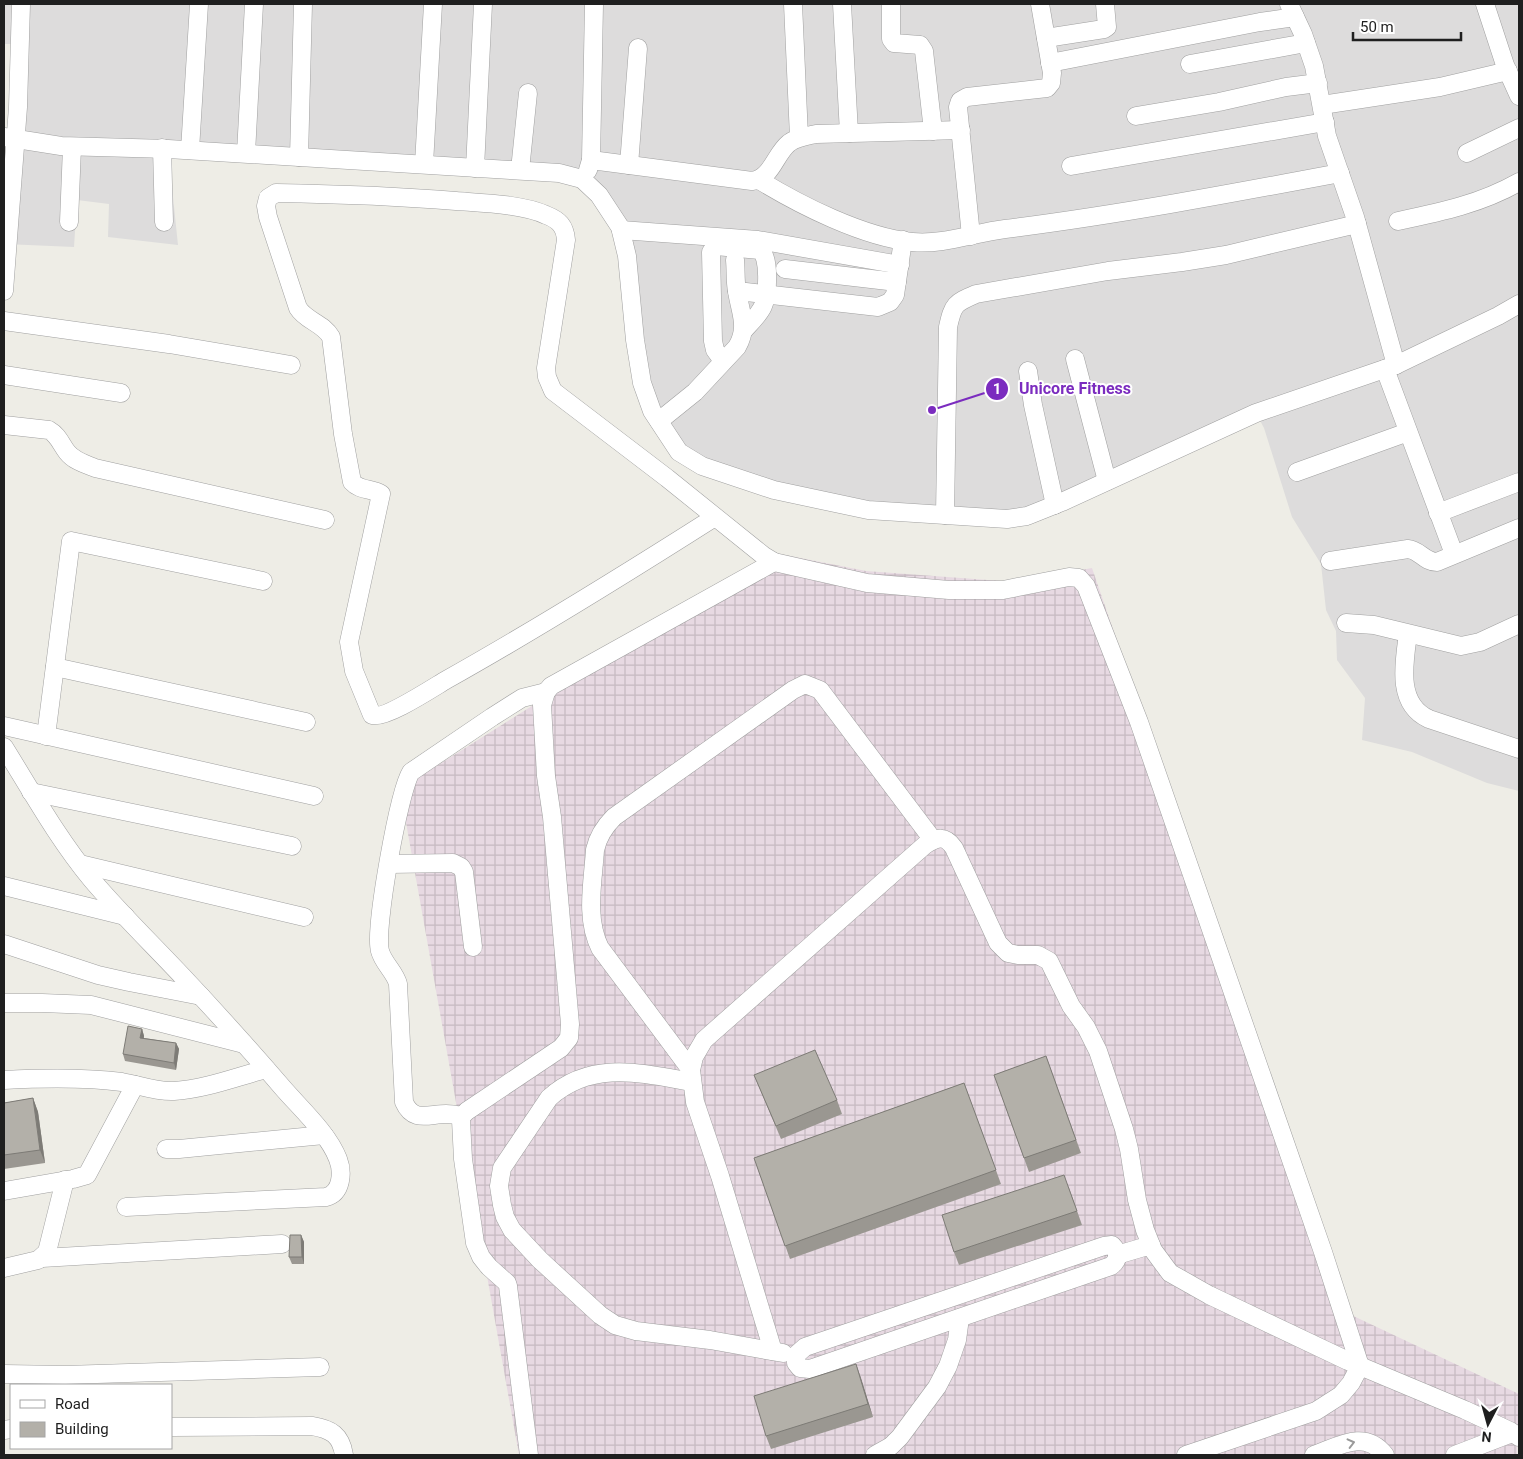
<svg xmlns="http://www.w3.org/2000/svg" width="1523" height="1459" viewBox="0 0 1523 1459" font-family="Roboto,sans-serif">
<defs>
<pattern id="industrial-grid" width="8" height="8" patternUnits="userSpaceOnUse" patternTransform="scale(1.25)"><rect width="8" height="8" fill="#e7d9e2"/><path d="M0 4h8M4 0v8" fill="none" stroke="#c6bac1"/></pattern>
</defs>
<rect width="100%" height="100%" fill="#eeede6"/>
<path fill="#dddcdc" d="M4 4H1519V791L1487 783 1412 752 1362 740 1365 698 1337 660 1336 631 1326 610 1321 564 1292 517 1264 428 1256 413 1027 516 868 510 702 466 652 411 627 256 582 179 168 149 178 245 108 237 109 204 77 200 74 247 5 244 20 44H4Z"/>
<path fill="url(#industrial-grid)" d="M775 553 866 571 1015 582 1092 568 1347 1313 1519 1394 1517 1455H519L400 789Z"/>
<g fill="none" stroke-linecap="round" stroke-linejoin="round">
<g stroke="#a0a0a0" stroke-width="19">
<g id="minor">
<path d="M793 4 799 137"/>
<path d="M842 4 849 133"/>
<path d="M891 4V39L894 43 920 45 924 51 933 131"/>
<path d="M1289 4 1303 34 1314 66 1327 136 1355 217 1396 365"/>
<path d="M1485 4 1505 65 1519 96"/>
<path d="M1046 38 1104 29 1107 27 1105 4"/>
<path d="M1050 63 1260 22 1295 17"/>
<path d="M1190 64 1306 43"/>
<path d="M1322 105 1440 87 1508 71"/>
<path d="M1136 116 1219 102 1286 87 1318 83"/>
<path d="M4 137 61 146 168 149 559 173 582 179 599 195 620 227 627 256 635 340 642 383 652 411 679 452 702 466 774 490 868 510 1007 519 1027 516 1062 502 1256 413 1396 365 1498 316 1519 304"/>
<path d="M162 148 164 222"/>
<path d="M190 150 199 4"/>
<path d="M246 153 254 4"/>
<path d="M1467 153 1519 128"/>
<path d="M299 157 303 4"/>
<path d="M591 160 752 181C772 178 775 154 789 143 797 137 807 136 816 134L961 130"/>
<path d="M424 164 433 4"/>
<path d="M629 165 638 48"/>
<path d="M1071 166 1325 122"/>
<path d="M475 168 483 4"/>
<path d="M520 170 528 93"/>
<path d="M588 170 591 160 594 4"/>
<path d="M759 180C800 205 863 237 912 242 944 245 973 233 1005 229 1117 215 1228 194 1340 173"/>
<path d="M1398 221C1441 212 1480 204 1519 182"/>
<path d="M69 222 72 147"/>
<path d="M621 230 758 240 900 265"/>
<path d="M971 236 958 107 960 101 967 97 1047 88 1051 83 1052 73 1040 4"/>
<path d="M785 269 897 282"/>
<path d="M4 291 18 107 21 4"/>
<path d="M737 291 878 307 890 302 895 295 903 240"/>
<path d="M4 321 169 344 291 365"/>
<path d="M1075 359 1107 481"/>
<path d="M723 361 715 350 713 341 711 252 716 246 760 250C770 256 768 295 763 306 759 315 751 322 744 330"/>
<path d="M1385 369 1454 554"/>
<path d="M1028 371 1033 405 1055 505"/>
<path d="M4 375 121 393"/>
<path d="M659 421 695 392 737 347C749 327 740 312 737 291 735 281 736 270 735 260"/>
<path d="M4 425 49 430C58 435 61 444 67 452 74 461 85 464 95 468L325 520"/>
<path d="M1297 472 1408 432"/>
<path d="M1438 513 1519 482"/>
<path d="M945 515 948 327C953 304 955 303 976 294L1108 271 1182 262 1226 255 1357 224"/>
<path d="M715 517C627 573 537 629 446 680 434 687 384 720 372 715L354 671 349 642 381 494C372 488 360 491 352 482L343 434 331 337C323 323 306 321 298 308L268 217 266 206 268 198 276 193C336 194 395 196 456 201 482 203 522 204 546 215 559 220 565 226 566 240L546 368 547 377 553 391 667 478 764 556 774 562 867 583 949 590H1003L1069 577 1079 578 1086 586 1139 722 1323 1252 1360 1366 1351 1383 1341 1395 1316 1411 1186 1455"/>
<path d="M1330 561 1408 549C1420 550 1424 562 1437 562L1519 528"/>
<path d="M1346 623 1374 625 1461 646 1480 642 1519 624"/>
<path d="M1408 634C1404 663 1396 704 1429 719L1519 749"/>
<path d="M55 667 306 722"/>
<path d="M4 726 314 796"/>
<path d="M46 736 71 541 263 581"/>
<path d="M4 747C32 792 58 839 92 880 121 914 153 945 183 977 217 1013 250 1050 282 1087 300 1108 328 1133 338 1159 343 1172 342 1193 326 1197L126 1207"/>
<path d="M31 792 292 846"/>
<path d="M80 864 304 917"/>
<path d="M389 864 453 863 461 867 464 872 473 947"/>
<path d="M4 886 125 916"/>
<path d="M4 944 98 975 129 982 201 996"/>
<path d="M4 1003H42L91 1005 244 1044"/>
<path d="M691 1070 600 948C585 918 593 882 595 850 598 836 604 827 614 817L793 690 805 684 820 690 933 840"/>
<path d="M4 1080C43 1078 83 1077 122 1082 139 1085 156 1092 174 1091 205 1089 236 1077 266 1069"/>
<path d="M692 1082C641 1073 591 1060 549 1098L502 1168 499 1186 502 1205 505 1217 512 1230 540 1260 600 1315 615 1325 636 1331 710 1340 783 1353"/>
<path d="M462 1116C457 1115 452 1114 446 1114 429 1114 413 1123 404 1102L398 984C395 972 383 963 380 951 374 929 399 791 411 772L492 717 522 698 546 692"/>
<path d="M166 1149H179L324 1135"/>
<path d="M4 1191 73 1179 87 1175 135 1085"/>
<path d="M1112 1245C1119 1252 1119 1260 1111 1266L810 1369 800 1368 796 1363V1355L805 1347 1104 1246Z"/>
<path d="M1117 1255 1151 1245"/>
<path d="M42 1258 282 1244"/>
<path d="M4 1268 38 1260 47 1252 65 1180"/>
<path d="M773 1351 720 1176 695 1102 691 1070 694 1057 704 1040 925 845C938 837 945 835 954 848L998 943 1008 953 1018 955H1038L1049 961 1071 1006 1086 1027 1098 1051 1124 1129 1129 1149 1137 1200 1145 1230 1153 1250 1170 1273 1209 1295 1348 1361 1465 1410 1510 1431 1519 1437"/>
<path d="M4 1374 65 1375 320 1367"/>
<path d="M171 1427 312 1426C331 1429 341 1435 344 1455"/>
<path d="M4 1430 11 1429"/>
<path d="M529 1455 508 1286 507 1283 489 1267 481 1257 475 1243 463 1159 461 1120 462 1116 467 1111 561 1048 569 1038 570 1024 552 817 546 776 542 705 546 692 551 686 774 562"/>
<path d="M875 1455 891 1446 900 1437 937 1387 948 1366 957 1340 960 1318"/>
<path d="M1314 1455C1339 1446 1365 1429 1385 1455"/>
<path d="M1455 1455 1512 1433"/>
</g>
</g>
<use href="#minor" stroke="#fff" stroke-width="18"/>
</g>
<g fill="#9a9791">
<path d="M142 1029 144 1036V1038L176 1043 179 1049 176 1070 125 1061 123 1054Z"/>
<path d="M1046 1056 1081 1153 1029 1172 994 1075Z"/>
<path d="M754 1075 837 1100 842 1114 781 1139Z"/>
<path d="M964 1083 1001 1184 790 1259 754 1158Z"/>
<path d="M33 1098 38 1112 45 1163 4 1169V1103Z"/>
<path d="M1069 1188 1082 1225 959 1265 954 1252Z"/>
<path d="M301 1235 304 1242V1264H292L289 1257Z"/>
<path d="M856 1364 873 1417 771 1449 766 1436Z"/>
</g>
<g fill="#7d7b76">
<path d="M142 1029 144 1036 142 1045 140 1038Z"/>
<path d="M176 1043 179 1049 176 1070 174 1063Z"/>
<path d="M33 1098 38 1112 45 1163 40 1150Z"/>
<path d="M301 1235 304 1242V1264L302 1257Z"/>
<path d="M856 1364 861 1378 873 1417 868 1404Z"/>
</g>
<g fill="#b3b0a9" stroke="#7d7b76">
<path d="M128 1026 142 1029 140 1038 176 1043 174 1063 123 1054Z"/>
<path d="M815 1050 837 1100 776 1126 754 1075Z"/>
<path d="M1046 1056 1076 1140 1024 1158 994 1075Z"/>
<path d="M964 1083 996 1170 785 1246 754 1158Z"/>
<path d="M33 1098 40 1150 4 1155V1103Z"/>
<path d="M1064 1175 1077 1211 954 1252 942 1215Z"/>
<path d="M290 1235H301L302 1257H289Z"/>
<path d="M856 1364 868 1404 766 1436 754 1396Z"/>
</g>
<defs><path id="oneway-chevron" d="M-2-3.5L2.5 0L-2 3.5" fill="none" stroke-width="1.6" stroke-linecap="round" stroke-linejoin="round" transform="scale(1.25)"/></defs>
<use stroke="#9a9a9a" href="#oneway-chevron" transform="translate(1351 1443) rotate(-14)"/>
<path fill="none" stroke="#7b2cbf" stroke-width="2" d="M932 410L997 389"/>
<g fill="#7b2cbf" stroke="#fff" stroke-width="2">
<circle cx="932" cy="410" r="5"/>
<circle cx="997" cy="389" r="12"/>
</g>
<g font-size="15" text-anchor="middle" font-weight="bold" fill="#fff">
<text x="997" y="394">1</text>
</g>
<g font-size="16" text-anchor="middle" font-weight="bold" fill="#7b2cbf" stroke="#fff" stroke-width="4" stroke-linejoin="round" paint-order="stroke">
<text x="1075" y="394">Unicore Fitness</text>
</g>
<rect width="1523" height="1459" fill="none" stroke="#1f1f1f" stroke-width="10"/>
<rect x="10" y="1384" width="162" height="65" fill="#ffffff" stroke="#a5a5a5"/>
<rect x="20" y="1400" width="25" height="8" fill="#ffffff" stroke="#a5a5a5"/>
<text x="55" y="1409" font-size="15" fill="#1f1f1f">Road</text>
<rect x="20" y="1422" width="25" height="15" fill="#b3b0a9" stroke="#a5a5a5"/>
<text x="55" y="1434" font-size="15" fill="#1f1f1f">Building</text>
<g transform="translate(1488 1424) rotate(186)" stroke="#ffffff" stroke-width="4" paint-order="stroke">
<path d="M0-4L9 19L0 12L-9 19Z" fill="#1f1f1f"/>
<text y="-8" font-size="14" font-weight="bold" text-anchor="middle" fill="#1f1f1f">N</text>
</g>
<path d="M1353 32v8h108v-8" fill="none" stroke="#1f1f1f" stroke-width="2.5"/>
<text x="1360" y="32" font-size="15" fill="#1f1f1f" stroke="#ffffff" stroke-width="4" paint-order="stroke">50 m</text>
</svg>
